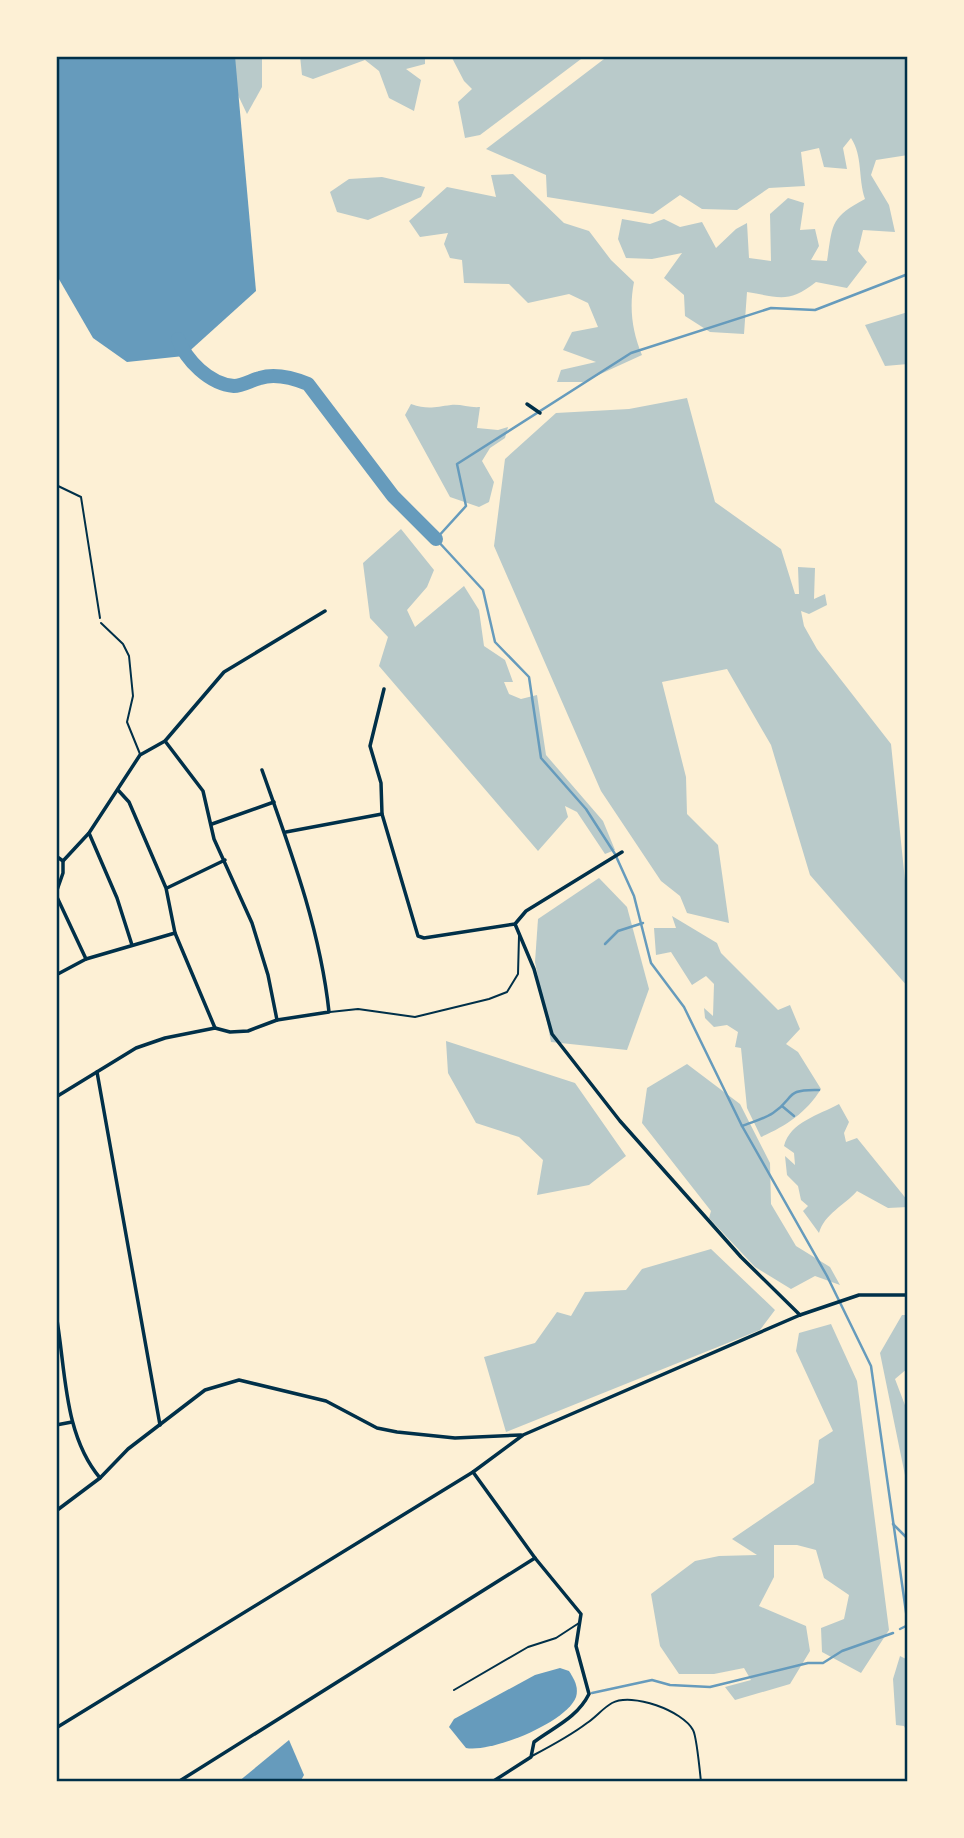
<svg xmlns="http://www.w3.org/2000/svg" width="964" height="1838" viewBox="0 0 964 1838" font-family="'Nunito Sans',sans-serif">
<rect width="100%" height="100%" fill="#fdf0d5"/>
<g fill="#b9caca">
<path d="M227 56H262V87L247 114 226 70Z"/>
<path d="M300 56H425V64L406 69 421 80 414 111 389 98 379 71 365 60 313 79 302 75Z"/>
<path d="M451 56H585L480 135 465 138 458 102 472 89 464 81Z"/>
<path d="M608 56H908V155L876 160 871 175 889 205 895 232 863 230 858 251 867 262 847 288 816 282C788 304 779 297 747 292L744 334 710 332 685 316 684 295 664 278 682 253 652 259 626 258 618 239 622 219 650 224 664 219 680 227 702 222 716 248 736 229 747 223 749 258 771 261 770 214 788 198 804 203 800 230 815 229 819 246 811 260 827 261C833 223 830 218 865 199 858 178 863 156 851 138L843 148 847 169 824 167 819 148 801 152 805 186 769 188 737 210 702 209 680 195 653 214 547 197 546 175 486 149Z"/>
<path d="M513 174 564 223 589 231 611 260 634 282C629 307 632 331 642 355L583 382H557L561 370 596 362 563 350 572 332 598 327 588 303 569 294 528 303 509 284 464 283 462 260 450 258 444 244 448 233 420 237 409 221 447 187 496 197 491 175Z"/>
<path d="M382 177 425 187 421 197 368 220 337 212 330 192 349 179Z"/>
<path d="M908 312V364L885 366 865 325Z"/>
<path d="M687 398 715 502 781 549 795 594H799L798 567 815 568 814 599 825 594 827 605 809 614 801 611 804 626 817 649 891 744 908 910V987L810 875 771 745 727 669 662 682 686 777 687 814 718 845 729 923 687 913 680 896 661 881 601 791 494 546 505 459 556 413 629 409Z"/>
<path d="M411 404C428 410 435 407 451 405 461 404 470 408 480 407L477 428 498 430 508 427 505 438 490 448 482 461 494 482 489 502 479 507 450 497 405 415Z"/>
<path d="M401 529 434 570 427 587 407 610 415 627 464 586 479 610 484 646 505 660 513 682H504L509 694 521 699 537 695 546 755 603 821 615 850 605 854 577 812 565 806 568 817 538 851 379 666 388 637 370 618 363 563Z"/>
<path d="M599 878 627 907 649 989 627 1050 551 1042 535 962 538 919Z"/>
<path d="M672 916 717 943 721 953 778 1010 790 1005 800 1029 786 1044 798 1052 821 1089C806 1113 786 1126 761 1137L747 1108 741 1048 735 1047 738 1032 727 1025 714 1027 705 1018 704 1008 713 1016 714 984 706 976 692 985 671 952 656 955 654 928H676Z"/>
<path d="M446 1041 575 1083 626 1156 589 1185 537 1195 543 1160 519 1137 476 1123 448 1073Z"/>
<path d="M687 1064 740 1104 770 1163 771 1204 796 1246 830 1267 840 1285 815 1276 791 1289 755 1267 709 1218 711 1211 642 1123 647 1088Z"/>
<path d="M839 1104 849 1122 844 1133 846 1142 857 1138 908 1201V1207L888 1208 857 1191C844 1206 825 1213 819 1233L803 1211 808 1206 801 1200 798 1186 787 1175 785 1156 795 1165 794 1153 784 1146C790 1122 819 1115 839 1104Z"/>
<path d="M711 1249 775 1310 760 1330 506 1432 484 1357 535 1343 557 1312 571 1316 585 1292 626 1290 642 1269Z"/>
<path d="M902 1315H908V1368L895 1379 908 1413V1490L880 1353Z"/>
<path d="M831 1324 857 1381 889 1630 861 1673 822 1652 821 1628 844 1619 849 1595 824 1578 816 1550 797 1545H774V1577L759 1606 806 1626 810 1651 790 1684 735 1700 725 1687 751 1680 744 1668 714 1674H679L660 1646 651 1594 695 1561 719 1556 757 1555 732 1539 814 1483 819 1440 833 1431 796 1351 799 1333Z"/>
<path d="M900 1656 908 1660V1734L904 1726 896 1725 893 1679Z"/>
</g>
<g fill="#669bbc">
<path d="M56 56H235L256 291 184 356 127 362 93 338 56 274Z"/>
<path d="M560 1668 569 1671C574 1679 579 1687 576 1697 567 1722 492 1753 466 1748L449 1727 454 1719 535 1675Z"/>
<path d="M289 1740 304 1775 300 1782H238Z"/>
</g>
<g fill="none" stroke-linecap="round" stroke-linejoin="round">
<g stroke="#669bbc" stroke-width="2.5">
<path d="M908 274 815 310 771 308 631 353 457 464 466 506 436 539 483 590 495 642 529 677 541 758 586 809 615 854 634 896 651 963 684 1007 742 1126 827 1276 871 1366 908 1626"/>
<path d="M605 944 618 931 643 923"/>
<path d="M782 1106 794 1116"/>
<path d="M742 1126C752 1122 764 1119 773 1113 796 1098 783 1089 819 1090"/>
<path d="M893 1524 908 1539"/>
<path d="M900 1629 908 1625"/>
<path d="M592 1693 652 1680 670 1685 710 1687 808 1663H823L842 1651 893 1633"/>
</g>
<path stroke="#669bbc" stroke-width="14" d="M178 339C186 360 209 384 234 386 242 386 252 380 260 378 276 373 293 378 308 384L393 496 436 539"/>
<path stroke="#003049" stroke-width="2" d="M56 485 81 497 100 618"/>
<g stroke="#003049" stroke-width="2">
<path d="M101 623 123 644 129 656 133 696 127 722 140 754"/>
<path d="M330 1012 358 1009 415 1017 489 999 507 992 518 974 519 936"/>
<path d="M454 1690 528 1647 556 1638 579 1623"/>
<path d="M532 1756C551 1746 570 1736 587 1723 596 1717 603 1708 612 1703 632 1692 683 1711 693 1730 696 1735 700 1772 701 1782"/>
</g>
<g stroke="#003049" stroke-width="3.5">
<path d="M527 404 540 413"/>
<path d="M384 689 370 746 381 783 382 814 418 936 424 938 515 924 526 911 622 852"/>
<path d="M165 741 203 791 214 839 252 923 268 975 277 1020"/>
<path d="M118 790 129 802 166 888 175 933 215 1028"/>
<path d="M212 824 274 802"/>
<path d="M286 832 382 814"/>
<path d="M89 833 117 898 132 945"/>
<path d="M56 856 63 861V873L56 893"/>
<path d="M63 861 89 833 140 755 165 741 224 672 325 611"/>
<path d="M167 888 225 860"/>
<path d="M56 895 86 959"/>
<path d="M515 924 534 969 552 1034 620 1121 741 1257 800 1315"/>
<path d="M56 975 86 959 175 933"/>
<path d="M97 1072 160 1425"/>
<path d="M56 1097 136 1048 165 1038 215 1028 230 1032 248 1031 277 1020 329 1012C320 928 290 849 262 770"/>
<path d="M56 1314C66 1369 63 1434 100 1478"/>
<path d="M56 1425 72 1422"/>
<path d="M473 1472 535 1558 581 1614 576 1646 589 1694C577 1718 554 1727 534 1742L531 1757 492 1782"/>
<path d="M56 1511 100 1478 128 1449 205 1390 239 1380 326 1401 377 1428 397 1432 455 1438 521 1435"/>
<path d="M56 1728 473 1472 523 1435 800 1315 859 1295H908"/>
<path d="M178 1782 535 1558"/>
</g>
</g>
<rect width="964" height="1838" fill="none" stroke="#fdf0d5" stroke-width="116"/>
<rect x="58" y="58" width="848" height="1722" fill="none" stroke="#003049" stroke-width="2.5"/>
</svg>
